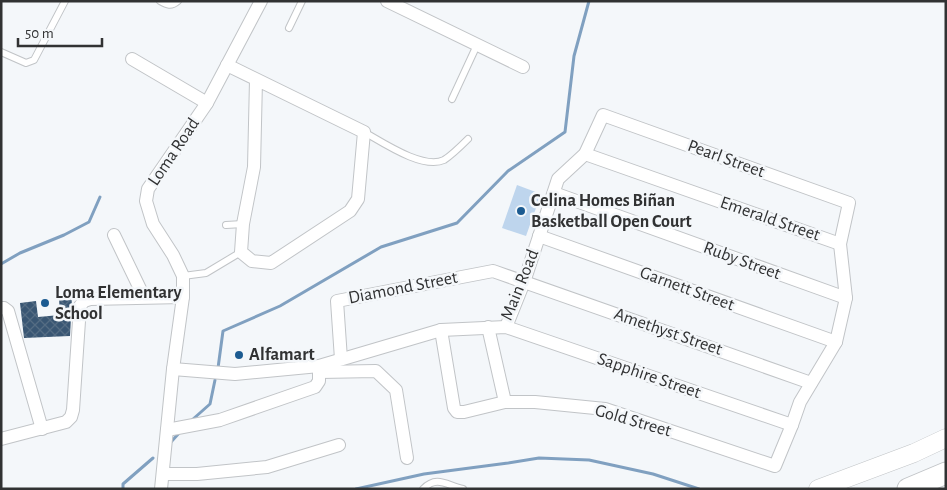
<svg xmlns="http://www.w3.org/2000/svg" width="947" height="490" viewBox="0 0 947 490" font-family="'Alegreya Sans',sans-serif">
<defs>
<pattern id="building-cross-hatch" width="8" height="8" patternUnits="userSpaceOnUse" patternTransform="scale(1.25)"><rect width="8" height="8" fill="#395673"/><path d="M0 0l8 8M0 8l8-8" fill="none" stroke="#546c83"/></pattern>
</defs>
<rect width="100%" height="100%" fill="#f4f7fa"/>
<path fill="#bed5ed" d="M517 185 541 194 526 236 502 228Z"/>
<g fill="none" stroke-linecap="round" stroke-linejoin="round">
<g stroke="#80a0c0" stroke-width="3">
<path d="M1 264 20 253 64 235 89 222 100 197"/>
<path d="M218 368 223 331 280 306 381 247 457 223 508 171 565 132 574 56 589 1"/>
<path d="M192 420 210 404 215 380"/>
<path d="M171 442 180 432"/>
<path d="M123 489V484L153 458"/>
<path d="M356 489 424 474 508 463 539 458 589 460 653 474 699 489"/>
</g>
</g>
<path fill="url(#building-cross-hatch)" d="M59 298H72L70 336 24 338 20 303 36 301 38 317 60 315Z"/>
<g fill="none" stroke-linecap="round" stroke-linejoin="round">
<g stroke="#c1c4c7" stroke-width="8">
<g id="service">
<path d="M160 1C167 5 171 7 178 1"/>
<path d="M289 28 302 1"/>
<path d="M1 52 26 63 34 60 65 1"/>
<path d="M452 99 477 45"/>
<path d="M364 132C382 142 423 170 444 160 452 155 461 146 468 139"/>
<path d="M226 225 243 224"/>
<path d="M183 276 206 273 241 252"/>
<path d="M423 489C437 475 446 485 463 489"/>
</g>
</g>
<g stroke="#c1c4c7" stroke-width="14">
<g id="minor">
<path d="M387 1 523 67"/>
<path d="M132 59 207 103"/>
<path d="M227 65 364 132 358 199 350 211 271 263 252 261 241 252 243 224 254 167 256 80"/>
<path d="M585 154 840 244"/>
<path d="M554 193 846 298"/>
<path d="M114 235 144 297"/>
<path d="M539 236 836 342"/>
<path d="M1 308H4L8 311 42 429"/>
<path d="M488 327 505 402"/>
<path d="M441 330 454 408 457 412H464L505 402H535L605 409 775 466 792 425 800 402 836 342 846 298 840 244 849 203 603 115 585 154 558 179 524 282 506 327"/>
<path d="M341 359 337 301 493 271 811 383"/>
<path d="M173 369 235 374 319 366 441 330 506 327 792 425"/>
<path d="M320 372 376 371 396 390 407 458"/>
<path d="M167 430 220 420 315 387 319 381V366"/>
<path d="M1 439 66 422 71 417 73 410 80 306 84 301 90 299 183 297"/>
<path d="M163 474H197L267 467 339 445"/>
<path d="M161 489 173 369 183 297V276L173 255 153 224 146 201 148 189 207 103 261 1"/>
</g>
</g>
<g stroke="#c1c4c7" stroke-width="19">
<path id="secondary" d="M818 489 914 453 946 438"/>
</g>
<g stroke="#c1c4c7" stroke-width="23">
<path id="motorway" d="M908 489 946 473"/>
</g>
<use href="#service" stroke="#fff" stroke-width="6"/>
<use href="#minor" stroke="#fff" stroke-width="12"/>
<use href="#secondary" stroke="#fff" stroke-width="18"/>
<use href="#motorway" stroke="#fff" stroke-width="21"/>
</g>
<g fill="#1c5b91" stroke="#f4f7fa" stroke-width="2">
<circle cx="521" cy="211" r="5"/>
<circle cx="45" cy="303" r="5"/>
<circle cx="239" cy="355" r="5"/>
</g>
<g text-anchor="middle" dominant-baseline="central" stroke-width="5" stroke-linejoin="round" paint-order="stroke">
<g font-size="18" fill="#313233" stroke="#f4f7fa">
<text transform="translate(174 152) rotate(-56)">Loma Road</text>
<text transform="translate(726 159) rotate(20)">Pearl Street</text>
<text transform="translate(770 219) rotate(19)">Emerald Street</text>
<text transform="translate(742 261) rotate(20)">Ruby Street</text>
<text transform="translate(520 285) rotate(-68)">Main Road</text>
<text transform="translate(403 288) rotate(-11)">Diamond Street</text>
<text transform="translate(687 289) rotate(20)">Garnett Street</text>
<text transform="translate(668 332) rotate(19)">Amethyst Street</text>
<text transform="translate(649 376) rotate(19)">Sapphire Street</text>
<text transform="translate(633 421) rotate(16)">Gold Street</text>
</g>
<g font-size="18" font-weight="bold" fill="#313233" stroke="#f4f7fa" text-anchor="start">
<text x="531" y="201">Celina Homes Biñan<tspan x="531" dy="21">Basketball Open Court</tspan></text>
<text x="55" y="293">Loma Elementary<tspan x="55" dy="21">School</tspan></text>
<text x="249" y="355">Alfamart</text>
</g>
</g>
<rect width="947" height="490" fill="none" stroke="#313233" stroke-width="5"/>
<path d="M18 38v8h84v-8" fill="none" stroke="#313233" stroke-width="2.5"/>
<text x="25" y="38" font-size="15" fill="#313233" stroke="#f4f7fa" stroke-width="4" paint-order="stroke">50 m</text>
</svg>
